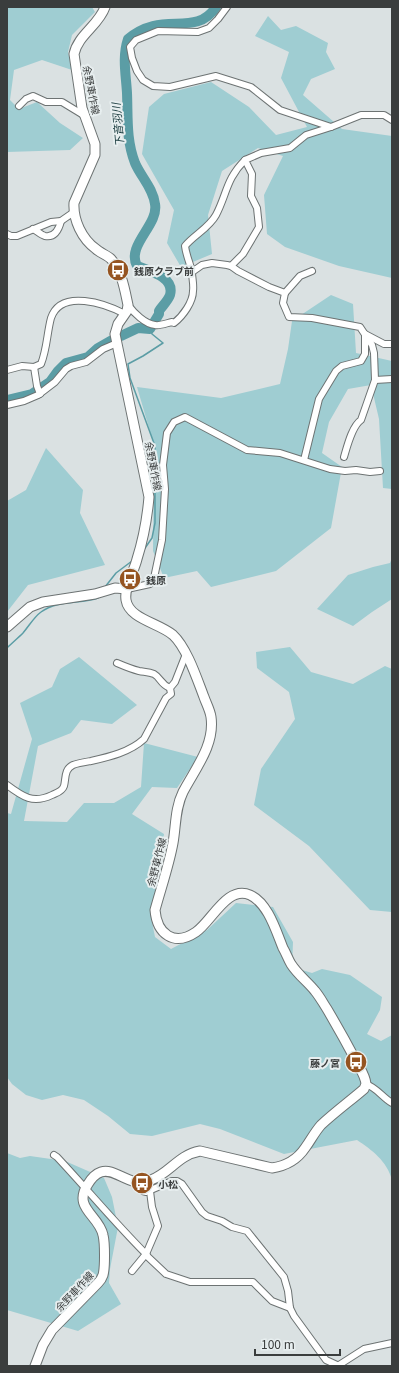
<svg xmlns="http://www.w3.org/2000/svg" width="399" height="1373" viewBox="0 0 399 1373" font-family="Georgia,'Noto Sans JP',serif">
<rect width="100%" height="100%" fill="#dae1e2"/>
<g fill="#9fcdd2">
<path d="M7 7H92L95 12 72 35 68 52 72 70 42 60 14 70 10 100 19 109 37 102 60 123 83 138 70 150 7 152Z"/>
<path d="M268 16 281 30 296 26 328 43 326 52 335 69 311 79 303 95 342 129 392 136V278L339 266 285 247 267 234 264 195 283 156 258 148 222 171 208 215 212 254 181 267 167 243 174 210 142 154 149 107 164 94 211 82 249 107 276 135 307 127 281 78 289 52 255 36Z"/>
<path d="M331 295 353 304 356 353 392 361V489L383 488 379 419 371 385 348 389 329 422 322 453 342 467 331 528 276 571 211 587 197 571 164 578 153 551 154 445 137 387 221 398 280 384 288 349 292 321Z"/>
<path d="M46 448 83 490 80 513 105 565 28 585 7 612V501L26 490Z"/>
<path d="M392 558V599L372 612 353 626 317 609 348 575 373 567 390 563Z"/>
<path d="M290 647 311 672 353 684 385 666 392 669V912L370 910 309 846 254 805 261 769 295 719 289 692 257 668 256 652Z"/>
<path d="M79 657 137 705 112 724 81 720 71 733 38 746 24 821 67 822 84 803H114L141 787 144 743 198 757 177 788 152 787 132 814 164 834 151 917 155 937 171 949 207 930 236 903 273 907 293 942 292 967 312 973 322 969 350 975 382 997 380 1010 367 1034 381 1041 392 1035V1180C387 1161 372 1150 357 1140L284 1154 220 1129 200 1124 152 1136 130 1134 108 1116 84 1100 63 1095 42 1100 26 1095 12 1084 7 1077V813L11 814 32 739 20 703 52 687 60 669Z"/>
<path d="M7 1153 20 1158 30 1156 65 1161 104 1178 112 1197 118 1227 110 1269 109 1283 121 1304 78 1331 7 1310Z"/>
</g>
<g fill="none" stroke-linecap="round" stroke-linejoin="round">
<g stroke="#5b9da5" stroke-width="1.5">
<path d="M143 551 152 538 155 523V446L130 378 128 364 143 356 163 343 152 334 150 329"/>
<path d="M105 587 116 573 132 561"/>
<path d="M7 648C12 643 18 638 23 633 29 626 34 617 41 612 57 600 80 604 98 598L100 596"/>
</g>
<g stroke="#5b9da5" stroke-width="10">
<path d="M121 336 138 328 150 329 159 314V311C162 306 168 301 170 295 175 277 150 271 137 266 126 245 159 225 155 204 153 188 141 177 135 163 126 140 128 117 127 93 126 75 122 57 128 39 135 33 145 28 153 26 177 20 200 31 216 7"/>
<path d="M7 400 32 394 50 382 58 371 66 363 88 357 98 348 112 340"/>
</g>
<g stroke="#6d7373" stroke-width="8">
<g id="street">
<path d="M227 7 218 19 209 28 198 32 158 31 136 40 130 47 132 58 137 71 143 80 153 86 170 87 216 76 251 87 280 110 331 127"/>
<path d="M19 106 26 99 33 96 46 102H62L85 116"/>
<path d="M33 229C37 231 41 235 45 236 55 238 59 229 61 221"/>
<path d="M7 234 11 236H17L51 222 61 221 74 212"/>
<path d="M231 266 243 254 259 227 257 208 251 196 252 174 245 160 261 153 290 148 306 135 331 127 361 115H384L392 120"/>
<path d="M192 272C190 263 186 255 185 246 194 235 209 228 216 215 227 194 226 179 245 160"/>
<path d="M285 293 300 276 312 271"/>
<path d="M128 305C134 313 145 324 155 325 160 326 167 323 172 322L174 323C183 316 193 302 193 291 194 285 192 278 192 272L202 265 212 263 227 265 231 266 238 271 269 287 285 293 283 303 289 317 312 318 360 327 372 345 374 353 375 380 361 420C352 426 347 447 344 457"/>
<path d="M34 367 37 386 40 394"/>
<path d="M7 370 22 366 34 367 41 364C47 349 47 333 51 318 61 288 106 304 125 314"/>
<path d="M375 380 392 379"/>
<path d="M7 405 24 401 38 395 55 382 66 369 71 366 86 362 103 349 117 343"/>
<path d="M304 460 319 399 336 371 342 366 361 361 365 354V334L384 344H392"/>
<path d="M127 589 150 584 154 578 162 540 165 489 163 465 167 433 174 422 185 417 247 450 280 453 330 469 345 471 356 470 370 472 380 471"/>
<path d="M117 663C124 666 131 669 139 671 144 672 149 672 154 674 161 678 160 684 170 688"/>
<path d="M7 785C23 797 33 804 52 795 56 793 62 792 64 786 66 779 64 769 73 765 78 763 85 762 91 761 109 757 130 752 144 739L166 698 171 694 170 688 175 682 186 654"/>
<path d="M366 1084C377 1088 382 1097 392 1103"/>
<path d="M54 1155 57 1157C87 1189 115 1223 146 1254L148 1257 166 1274 190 1282H253L272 1301 290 1308"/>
<path d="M136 1182C139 1187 140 1191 146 1192L172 1181H177L182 1184 202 1212 207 1216 222 1221 232 1227 247 1231 284 1277 288 1291 290 1308 294 1316 326 1360 339 1366"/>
<path d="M132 1271 146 1254 158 1226 152 1207 150 1191"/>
<path d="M339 1365 364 1349 392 1343"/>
</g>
</g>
<g stroke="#6d7373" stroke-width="11">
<g id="secondary">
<path d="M7 627 30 607 43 602 95 594 115 588 127 589"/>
<path d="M35 1366 43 1345 52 1330 98 1283C100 1281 102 1278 103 1275 105 1268 105 1243 103 1235 99 1215 72 1208 88 1184 91 1179 95 1174 101 1172 116 1167 130 1189 151 1180 170 1173 178 1155 200 1151L272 1168C285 1166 297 1160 305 1148 311 1140 314 1133 321 1125 335 1112 350 1101 364 1089L366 1084C365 1074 359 1068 355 1059 346 1042 337 1026 327 1009 323 1003 320 997 315 991 308 982 298 975 291 964 288 959 286 953 283 948 276 931 268 903 250 895 227 885 212 921 196 932 174 947 157 934 155 910 161 888 169 865 173 843 176 826 175 808 183 792 195 769 215 745 211 717 210 710 206 703 204 697 197 679 187 648 173 635 159 623 129 619 126 600 124 586 134 572 137 559 144 537 147 520 149 497L115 334 118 324 127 311 128 305C125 291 122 271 111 259 107 255 100 253 96 249 82 239 73 220 74 203L95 155V144L82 108 74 54C78 35 99 25 105 7"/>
</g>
</g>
<use href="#street" stroke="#fff" stroke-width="6"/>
<use href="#secondary" stroke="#fff" stroke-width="9"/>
</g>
<defs>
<g id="bus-disc" transform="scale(1.15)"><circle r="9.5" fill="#955421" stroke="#e7eeef"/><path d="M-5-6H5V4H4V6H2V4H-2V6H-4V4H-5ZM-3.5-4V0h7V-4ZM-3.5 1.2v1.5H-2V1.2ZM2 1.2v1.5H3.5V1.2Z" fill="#fff"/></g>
</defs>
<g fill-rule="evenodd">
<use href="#bus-disc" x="118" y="270"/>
<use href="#bus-disc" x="130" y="579"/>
<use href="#bus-disc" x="356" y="1062"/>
<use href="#bus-disc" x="142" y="1183"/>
</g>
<g text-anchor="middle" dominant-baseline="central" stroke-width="4" stroke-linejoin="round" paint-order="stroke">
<g font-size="10" fill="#3a3d3d" stroke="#e7eeef">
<text transform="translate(92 90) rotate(79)">余野車作線</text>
<text transform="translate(154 466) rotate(79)">余野車作線</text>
<text transform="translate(156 862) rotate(-76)">余野車作線</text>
<text transform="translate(74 1291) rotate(-47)">余野車作線</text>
</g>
<g font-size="10" font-weight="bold" fill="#3a3d3d" stroke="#e7eeef" text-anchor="start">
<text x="134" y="270">銭原クラブ前</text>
<text x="146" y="579">銭原</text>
<text x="340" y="1062" text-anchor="end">藤ノ宮</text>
<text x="158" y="1183">小松</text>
</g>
<g font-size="11" font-style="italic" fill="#183a3d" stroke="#e7eeef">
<text transform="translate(117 125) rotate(-95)">下音羽川</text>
</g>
</g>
<rect width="399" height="1373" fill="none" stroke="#3a3d3d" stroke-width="16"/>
<path d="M255 1349v6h85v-6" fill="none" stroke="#3a3d3d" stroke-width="2"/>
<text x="261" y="1349" font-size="12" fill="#3a3d3d" stroke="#e7eeef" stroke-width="3" paint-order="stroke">100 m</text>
</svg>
